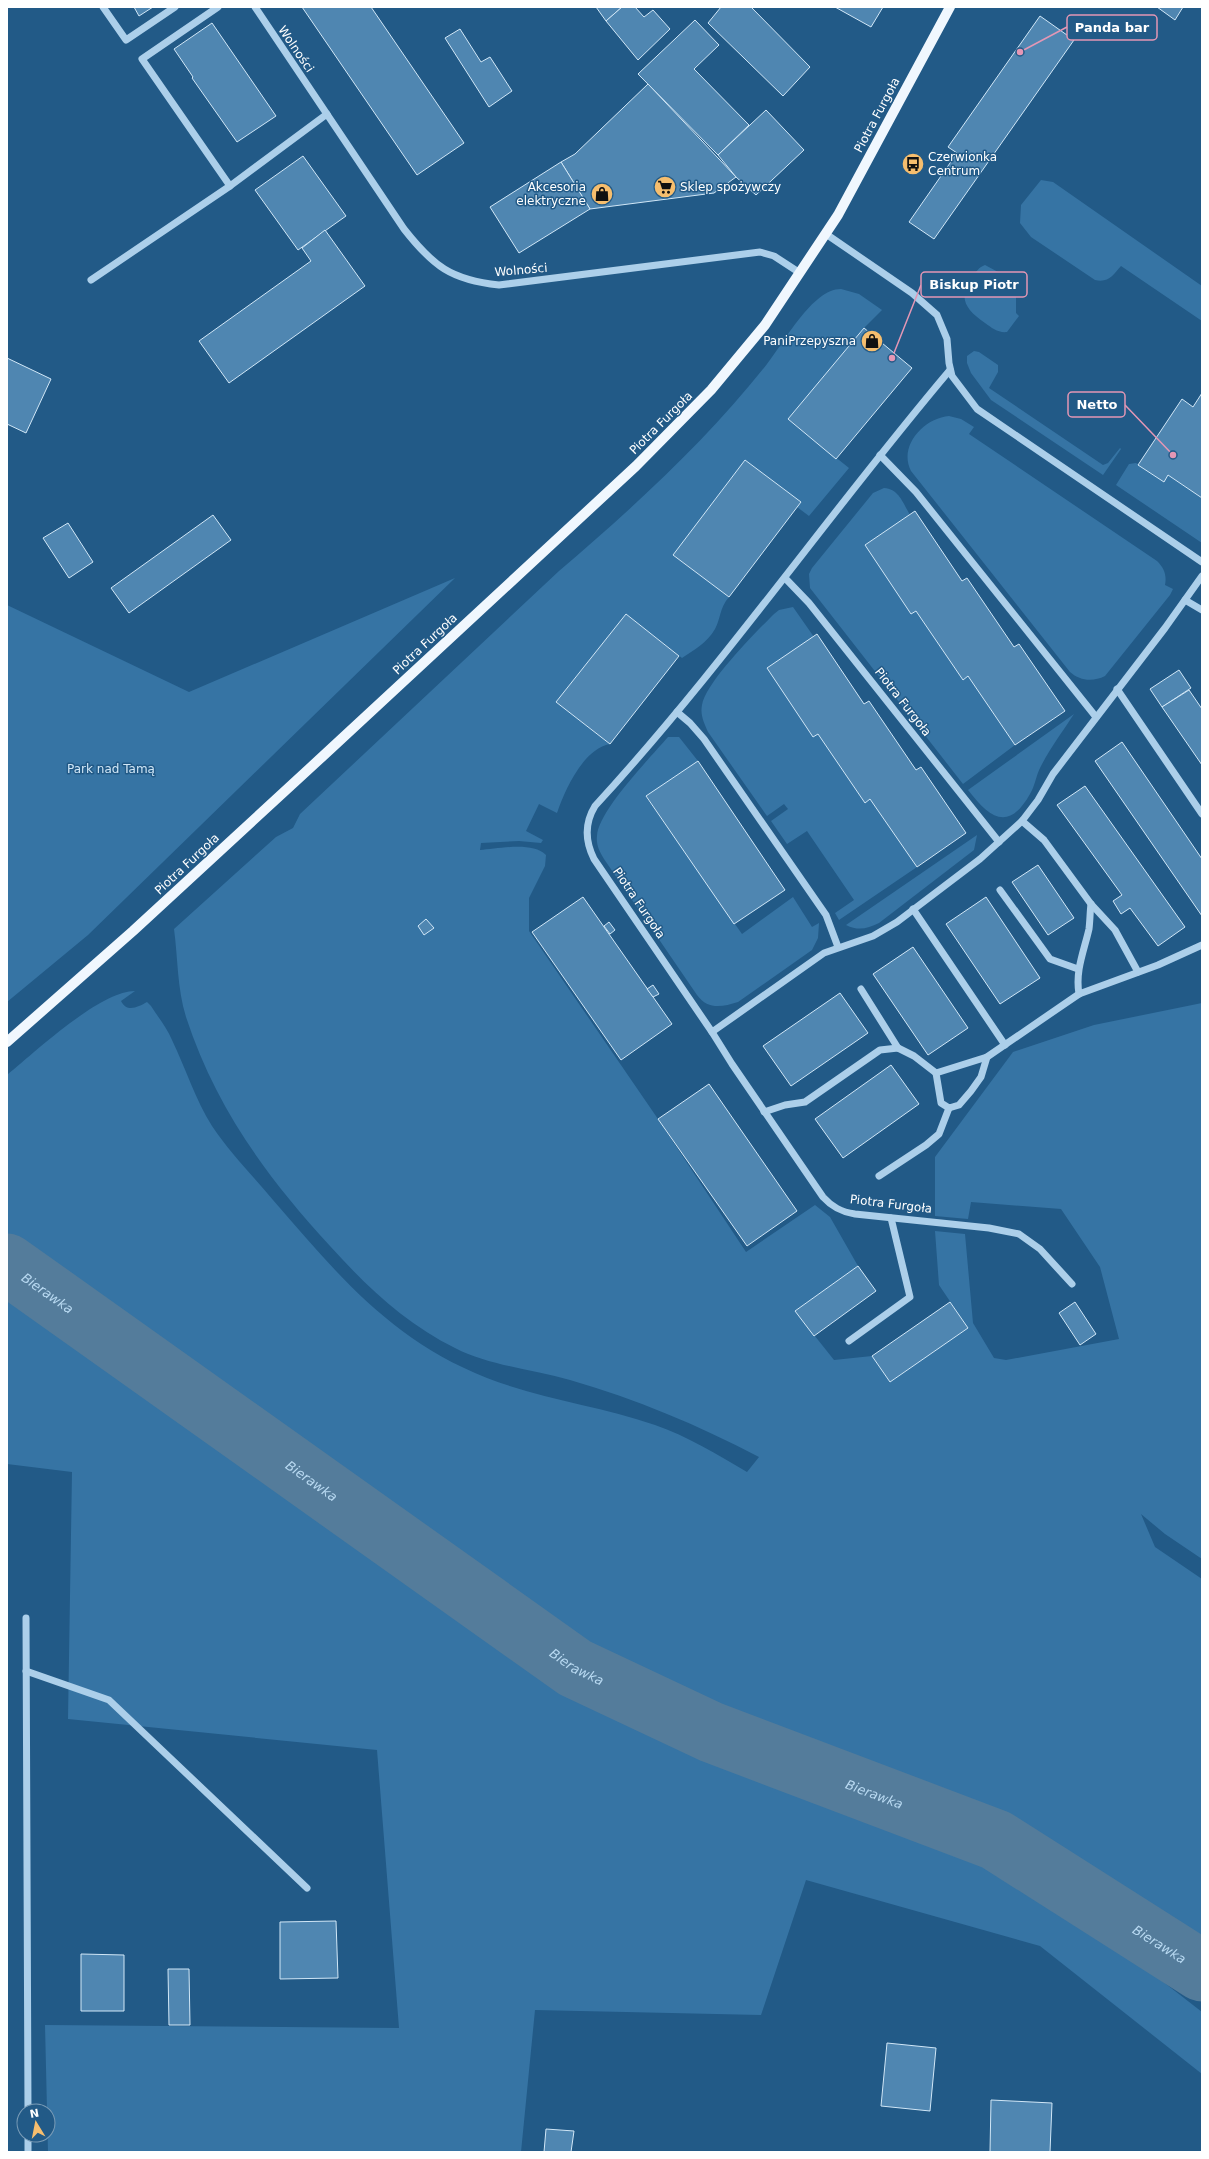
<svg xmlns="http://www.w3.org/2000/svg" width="1209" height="2159" viewBox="0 0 1209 2159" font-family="'DejaVu Sans',sans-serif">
<rect width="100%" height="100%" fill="#225a87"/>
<g fill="#3674a4">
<path d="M1041 180 1053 182 1202 286V321L1121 266C1113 275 1109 283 1095 280L1031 237 1020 223 1021 205Z"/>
<path d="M985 265 998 272 1016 291V313L1019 316 1007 332C998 333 992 328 985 323 966 310 957 298 972 277 976 272 979 267 985 265Z"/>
<path d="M841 289 859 294 882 310 864 328 788 419 849 468 809 516 797 507 801 502 745 460 673 555 729 597C719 609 721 618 715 629 707 643 694 650 682 658L626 614 556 702 610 744C583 749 565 790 557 813L539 804 526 831 543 840 541 843 519 841 481 843 480 850C498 849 532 841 546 855L545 866 529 898V931L658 1119 746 1252 815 1205 830 1217 858 1266 795 1311 834 1360 872 1356 890 1382 968 1328 939 1285 935 1231 965 1234 973 1323 994 1358 1006 1360 1119 1339 1100 1267 1061 1209 971 1202 968 1219 935 1216V1157L1013 1052 1094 1025 1202 1003V1559L1165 1534 1141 1514 1155 1547 1202 1579V1947L1135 1896 1015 1835 818 1753 645 1693 612 1677 578 1654 565 1648 501 1605 492 1595 483 1590 450 1566 447 1559 435 1556 430 1549 404 1534 400 1526 370 1503 327 1477V1473L316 1464 223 1401V1398L194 1376 86 1302 7 1244V1075C35 1052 100 991 135 991L121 1001C127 1013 138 1007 147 1002L151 1006C158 1017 167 1028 172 1040 186 1069 195 1099 212 1126 230 1153 253 1176 273 1200 338 1275 391 1340 487 1378 541 1399 600 1406 655 1425 687 1436 718 1455 747 1472L759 1457C698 1425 636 1399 570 1380 532 1369 490 1366 455 1348 406 1324 366 1286 330 1246 266 1176 216 1108 186 1017 177 988 178 958 174 929L276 837 293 828 300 814 559 571C632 509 708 439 767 364 784 343 812 289 841 289Z"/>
<path d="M974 351 979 352 998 365V372L989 388 1103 465 1108 463 1120 448 1121 449 1103 475 991 400 971 373 967 363V356Z"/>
<path d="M949 416 961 419 974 427 969 434 1157 561C1164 568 1167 575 1165 585L1173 589 1170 595 1105 676C1093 682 1080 681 1070 672L911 471C898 446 924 418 949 416Z"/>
<path d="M1136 463 1164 481 1168 475 1202 498V543L1116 485 1129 464Z"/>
<path d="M884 488C899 489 903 503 910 515L865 545 911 614 916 611 963 680 968 676 1015 745 963 784 810 588 809 574 812 568 873 493Z"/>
<path d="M455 578 88 935 7 1002V605L189 692Z"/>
<path d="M793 607 814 637 767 668 813 737 818 734 865 803 870 799 917 867 839 920 835 913 854 900 807 831 787 844 771 821 788 809 784 804 767 816 708 732C704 723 700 715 702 705 706 682 756 632 774 614L779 610Z"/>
<path d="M1074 714C1063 731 1051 747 1041 766 1036 775 1035 786 1030 794 1008 833 989 817 968 790Z"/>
<path d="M668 737H679L698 761 646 797 742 934 793 897 812 927 819 923 818 938 812 950 738 1002C722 1007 708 1010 697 995L604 859C599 851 596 844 597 836 598 811 650 758 668 737Z"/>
<path d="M977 835 974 850 879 923C867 929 858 931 846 925Z"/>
<path d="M7 1286 415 1577 541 1663 624 1705 939 1831 996 1852 1202 2012V2074L1040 1946 806 1880 761 2015 535 2010 521 2152H48L45 2025 399 2028 377 1750 68 1719 72 1472 7 1464Z"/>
</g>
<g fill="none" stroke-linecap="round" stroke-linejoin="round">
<path stroke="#547c9b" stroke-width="61" id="s1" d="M7 1264 575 1668 711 1732 996 1840 1202 1971"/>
</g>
<g fill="#4f86b1" stroke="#d1e7f7">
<path d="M134 7H153L139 16Z"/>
<path d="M302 7H371L464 143 417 175Z"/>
<path d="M596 7H622L606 21Z"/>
<path d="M622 7H635L644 17 653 10 670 29 638 60 606 21Z"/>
<path d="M721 7H751L810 67 783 96 708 23Z"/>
<path d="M835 7H883L871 27Z"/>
<path d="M1157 7H1183L1175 20Z"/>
<path d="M1040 16 1074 40 934 239 909 222 957 153 948 147Z"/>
<path d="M695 20 719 45 694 69 749 125 718 155 638 74Z"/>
<path d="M212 23 276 116 237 142 192 78 193 77 174 49Z"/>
<path d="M460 29 481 62 490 57 512 91 489 107 445 38Z"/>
<path d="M648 84 736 177 714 193 590 209 561 162 575 154Z"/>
<path d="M766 110 804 150 756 195 736 177 718 155Z"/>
<path d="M303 156 346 216 298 250 255 190Z"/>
<path d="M561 162 590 209 519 253 490 207Z"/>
<path d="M325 230 365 286 229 383 199 341 311 261 302 248Z"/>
<path d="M864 328 912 368 836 459 788 419Z"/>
<path d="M7 358 51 379 26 433 7 424Z"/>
<path d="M1202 393V498L1168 475 1164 482 1138 465 1182 399 1193 407Z"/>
<path d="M745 460 801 502 729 597 673 555Z"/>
<path d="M915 511 962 581 967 578 1014 647 1019 644 1065 711 1015 745 968 676 963 680 916 611 911 614 865 545Z"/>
<path d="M213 515 231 540 129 613 111 588Z"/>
<path d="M68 523 93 562 69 578 43 538Z"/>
<path d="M626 614 679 656 610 744 556 702Z"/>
<path d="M817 634 864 704 869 701 916 770 921 767 966 833 917 867 870 799 865 803 818 734 813 737 767 668Z"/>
<path d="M1179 670 1191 688 1162 707 1150 689Z"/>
<path d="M1189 690 1202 709V765L1162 707Z"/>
<path d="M1122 742 1202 859V916L1095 761Z"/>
<path d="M698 761 785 890 734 924 646 796Z"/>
<path d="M1085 786 1185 927 1158 946 1130 908 1121 914 1113 901 1122 895 1057 805Z"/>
<path d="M1038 865 1074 918 1048 935 1012 882Z"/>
<path d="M583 897 672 1024 621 1060 532 932Z"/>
<path d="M986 897 1040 978 1000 1004 946 924Z"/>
<path d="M426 919 434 928 424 935 418 926Z"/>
<path d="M609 922 615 930 610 934 604 926Z"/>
<path d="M913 947 968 1028 928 1055 873 974Z"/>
<path d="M653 985 659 994 653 997 647 989Z"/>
<path d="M840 993 868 1033 791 1086 763 1046Z"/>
<path d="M891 1065 919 1104 843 1158 815 1119Z"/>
<path d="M709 1084 797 1211 747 1246 658 1119Z"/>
<path d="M858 1266 876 1291 814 1336 795 1311Z"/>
<path d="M950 1302 968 1328 890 1382 872 1356Z"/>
<path d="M1075 1302 1096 1334 1080 1345 1059 1313Z"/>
<path d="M336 1921 338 1978 280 1979V1922Z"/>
<path d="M81 1954 124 1955V2011H81Z"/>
<path d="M168 1969H189L190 2025H169Z"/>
<path d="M887 2043 936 2048 930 2111 881 2106Z"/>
<path d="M991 2100 1052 2103 1050 2152H990Z"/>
<path d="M546 2129 574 2131 571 2152H544Z"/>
</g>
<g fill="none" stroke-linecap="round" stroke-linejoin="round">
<g stroke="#accfea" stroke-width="7">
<path d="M103 7 126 40 175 7"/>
<path d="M218 7 142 59 230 186"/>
<path d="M255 7 404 229C433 266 451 280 499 285L760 252 774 256 800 273"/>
<path d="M826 234 912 293 937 315 947 339 949 363 952 376 977 409 1202 562"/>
<path d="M91 280 230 186 327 114"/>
<path d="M950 370C829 513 722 668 595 806 584 824 585 841 594 859L712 1032 824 953 873 936 897 922 980 859 1022 821 1038 800 1053 774 1165 628 1202 576"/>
<path d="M880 455 916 492 1096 717"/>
<path d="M785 578 809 603 999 842"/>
<path d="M1185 600 1202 610"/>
<path d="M1117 689 1202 814"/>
<path d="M677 712 690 723 704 739 826 915 838 947"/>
<path d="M1022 821 1044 840 1091 904 1115 930 1138 972"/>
<path d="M1000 890 1050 959 1078 969"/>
<path d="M913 909 1005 1045"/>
<path d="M861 989 898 1048"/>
<path d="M1079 994C1075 971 1084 951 1089 929 1090 921 1090 912 1091 904"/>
<path d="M712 1032 732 1064 823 1197C832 1207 841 1212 855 1214L989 1228 1019 1234 1040 1249 1072 1284"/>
<path d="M936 1073 941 1103 949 1108 959 1105 971 1091 981 1077 987 1057 1079 994 1158 965 1202 945"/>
<path d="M764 1112 785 1105 805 1102 880 1050 898 1048 914 1056 936 1073 987 1057"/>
<path d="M879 1176 926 1145 939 1134 949 1108"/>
<path d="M849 1341 910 1297 891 1218"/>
<path d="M26 1618 28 2111"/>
<path d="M26 1671 109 1700 307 1888"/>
<path d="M28 2135V2152"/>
</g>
<path stroke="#f0f7fe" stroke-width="10" d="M7 1042 133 931 323 756 636 466 711 390 765 325 838 215 950 7"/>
</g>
<defs>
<g id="bus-disc" transform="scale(1.15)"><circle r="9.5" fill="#f6be6e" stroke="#225a87"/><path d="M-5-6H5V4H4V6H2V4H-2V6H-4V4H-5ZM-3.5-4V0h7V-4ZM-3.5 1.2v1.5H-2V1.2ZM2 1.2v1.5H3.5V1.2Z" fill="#111"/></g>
<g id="supermarket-disc" transform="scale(1.15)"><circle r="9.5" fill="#f6be6e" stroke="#225a87"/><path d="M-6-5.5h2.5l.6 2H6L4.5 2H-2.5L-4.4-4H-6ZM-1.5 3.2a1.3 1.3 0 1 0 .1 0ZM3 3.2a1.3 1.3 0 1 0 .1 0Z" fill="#111"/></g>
<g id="shop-disc" transform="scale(1.15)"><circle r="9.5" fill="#f6be6e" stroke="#225a87"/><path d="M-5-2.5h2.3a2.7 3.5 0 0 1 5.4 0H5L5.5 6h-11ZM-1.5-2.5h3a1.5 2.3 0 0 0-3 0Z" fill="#111"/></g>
</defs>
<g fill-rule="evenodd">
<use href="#bus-disc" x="913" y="164"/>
<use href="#supermarket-disc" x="665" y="187"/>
<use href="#shop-disc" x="602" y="194"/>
<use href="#shop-disc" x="872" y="341"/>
</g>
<g text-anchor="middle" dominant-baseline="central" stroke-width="3" stroke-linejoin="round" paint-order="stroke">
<g font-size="12" fill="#fff" stroke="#225a87">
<text transform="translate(296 49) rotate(56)">Wolności</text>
<text transform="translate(877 115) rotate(-62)">Piotra Furgoła</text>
<text transform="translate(521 270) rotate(-5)">Wolności</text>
<text transform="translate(661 423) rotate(-45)">Piotra Furgoła</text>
<text transform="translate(425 644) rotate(-43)">Piotra Furgoła</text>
<text transform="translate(903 702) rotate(52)">Piotra Furgoła</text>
<text transform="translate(187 864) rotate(-43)">Piotra Furgoła</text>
<text transform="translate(639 903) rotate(56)">Piotra Furgoła</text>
<text transform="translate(891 1204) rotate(7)">Piotra Furgoła</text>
</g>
<g font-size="12" fill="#fff" stroke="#225a87" text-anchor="start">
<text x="928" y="157">Czerwionka<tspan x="928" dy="14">Centrum</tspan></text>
<text x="586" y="187" text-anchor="end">Akcesoria<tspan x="586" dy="14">elektryczne</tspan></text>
<text x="680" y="187">Sklep spożywczy</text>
<text x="856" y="341" text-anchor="end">PaniPrzepyszna</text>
</g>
<g font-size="12" fill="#d1e7f7" stroke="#225a87">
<text x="111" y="769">Park nad Tamą</text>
</g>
<g font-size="13" font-style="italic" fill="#b8d9f1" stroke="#225a87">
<text stroke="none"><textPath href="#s1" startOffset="50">Bierawka</textPath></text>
<text stroke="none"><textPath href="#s1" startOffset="374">Bierawka</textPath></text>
<text stroke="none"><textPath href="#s1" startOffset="698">Bierawka</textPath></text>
<text stroke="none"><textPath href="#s1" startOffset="1022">Bierawka</textPath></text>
<text stroke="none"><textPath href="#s1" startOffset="1346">Bierawka</textPath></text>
</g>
</g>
<path fill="none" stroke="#e497b5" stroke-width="1.5" d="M1020 52L1067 27M892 358L921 285M1173 455L1125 405"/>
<g fill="#e497b5" stroke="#225a87" stroke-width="1.5">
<circle cx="1020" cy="52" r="4"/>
<circle cx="892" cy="358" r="4"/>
<circle cx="1173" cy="455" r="4"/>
</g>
<g fill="#225a87" stroke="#e497b5" stroke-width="1.5">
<rect x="1067" y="15" width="90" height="25" rx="4"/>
<rect x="921" y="272" width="106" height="25" rx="4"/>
<rect x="1068" y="392" width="57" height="25" rx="4"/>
</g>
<g font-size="13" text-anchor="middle" font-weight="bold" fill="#fff">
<text x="1112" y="32">Panda bar</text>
<text x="974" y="289">Biskup Piotr</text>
<text x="1097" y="409">Netto</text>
</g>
<rect width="1209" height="2159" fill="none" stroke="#ffffff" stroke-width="16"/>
<g transform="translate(36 2123) rotate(350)"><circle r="19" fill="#225a87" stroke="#7a9cb7"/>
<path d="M0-3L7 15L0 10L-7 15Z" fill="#f6be6e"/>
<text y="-6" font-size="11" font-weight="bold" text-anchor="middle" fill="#ffffff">N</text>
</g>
</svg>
